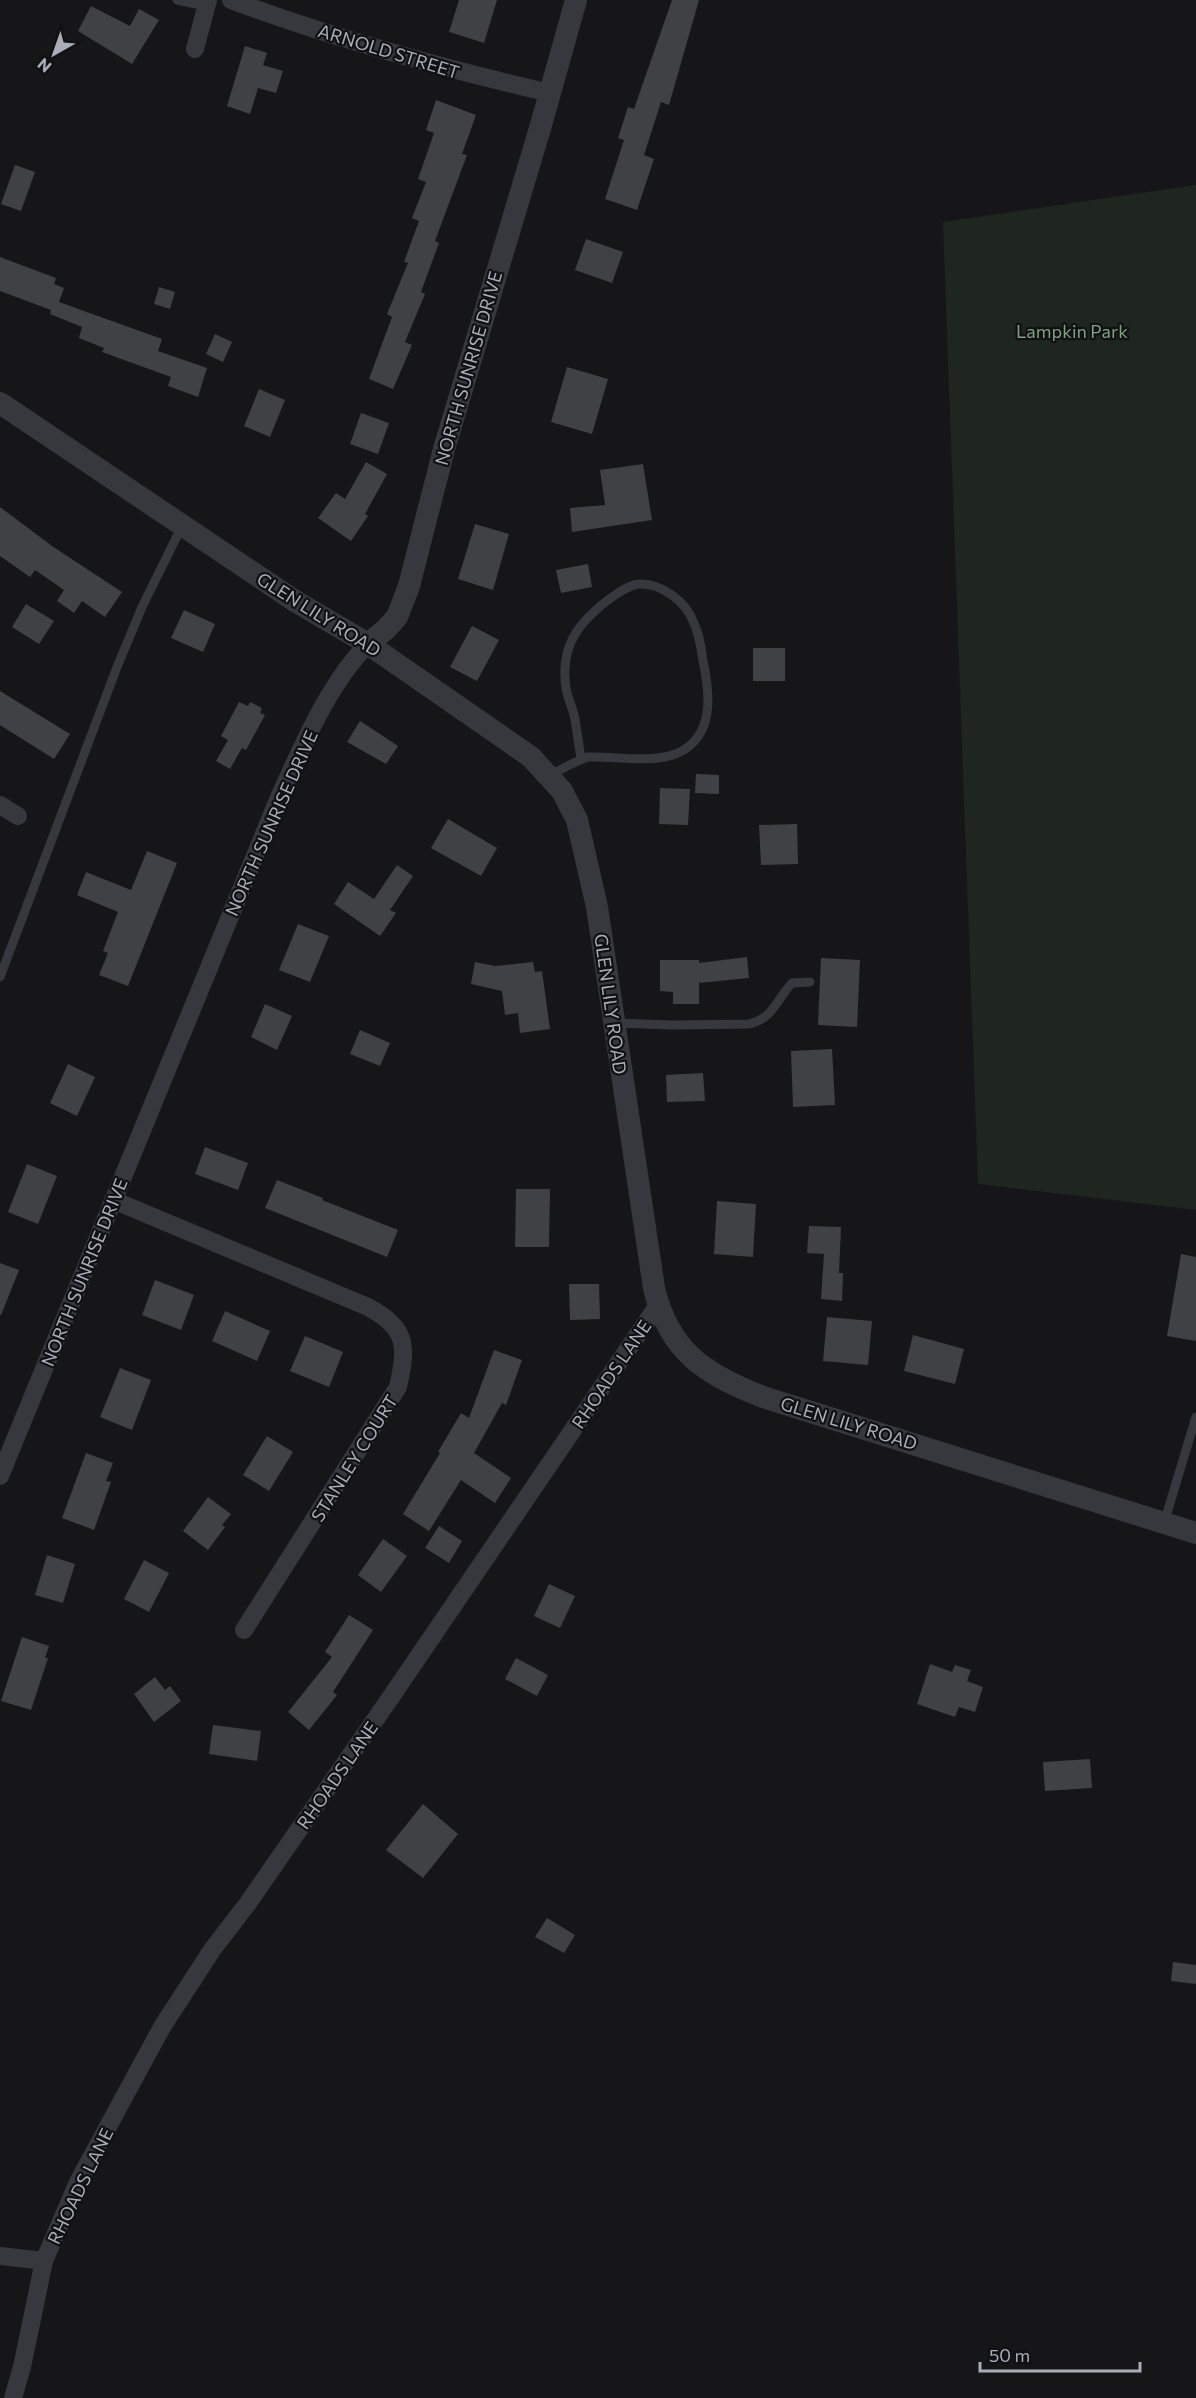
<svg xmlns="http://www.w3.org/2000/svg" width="1196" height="2398" viewBox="0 0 1196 2398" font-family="Commissioner,sans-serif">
<rect width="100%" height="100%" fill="#161618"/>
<path fill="#1e261f" d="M1196 185V1210L978 1184 943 222Z"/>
<g fill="#404145">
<path d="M459 0H497L484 43 449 32Z"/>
<path d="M672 0H699L669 105 661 102 644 155 654 159 637 210 605 199 624 140 618 138 628 107 634 109Z"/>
<path d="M91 6 130 26 139 9 159 20 132 64 78 31Z"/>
<path d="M245 46 267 53 263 65 283 71 276 93 258 88 250 114 227 106Z"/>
<path d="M436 100 476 115 462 154 467 155 435 241 439 243 421 292 425 294 405 342 412 345 393 389 369 379 392 317 387 314 408 263 404 262 419 221 412 218 426 182 418 179 434 133 426 130Z"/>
<path d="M15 165 35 172 21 211 1 204Z"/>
<path d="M586 239 623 252 612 283 575 270Z"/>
<path d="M0 257 56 278 54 284 64 288 59 302 162 339 158 351 207 368 198 397 168 386 171 377 102 352 104 348 79 338 82 327 50 314 51 310 0 291Z"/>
<path d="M159 287 175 292 170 309 154 304Z"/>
<path d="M215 334 232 342 223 362 206 354Z"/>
<path d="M567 367 608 379 592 434 551 422Z"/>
<path d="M259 389 285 400 270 437 244 426Z"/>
<path d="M361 413 389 423 378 454 350 444Z"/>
<path d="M366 462 387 474 365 514 368 516 351 541 318 518 336 493 345 499Z"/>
<path d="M643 464 652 520 572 532 570 508 605 505 600 470Z"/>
<path d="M0 507 52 546 122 592 105 617 82 601 74 613 57 601 64 590 35 570 30 577 0 556Z"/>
<path d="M475 524 509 534 493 590 458 579Z"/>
<path d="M588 564 592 587 561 593 556 570Z"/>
<path d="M26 604 54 621 39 644 12 627Z"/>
<path d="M184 610 215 624 203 652 171 638Z"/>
<path d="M472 626 499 640 477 681 450 667Z"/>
<rect x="753" y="648" width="32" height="33"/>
<path d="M0 691 70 734 54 759 0 725Z"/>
<path d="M239 702 248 706 250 702 262 708 260 713 265 715 246 750 242 748 230 769 216 761 228 740 221 736Z"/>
<path d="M360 721 398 746 386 764 347 742Z"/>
<path d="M696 774 719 775V794L695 793Z"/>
<path d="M660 788 690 789 688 825 659 824Z"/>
<path d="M448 819 497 848 481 876 431 848Z"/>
<path d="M797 824 798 864 761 865 759 825Z"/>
<path d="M147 851 177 863 128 986 99 975 108 953 103 951 118 912 77 895 86 872 131 890Z"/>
<path d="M397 865 413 876 390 910 396 913 380 936 334 904 348 882 374 899Z"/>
<path d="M298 924 329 936 310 982 279 970Z"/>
<path d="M747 957 749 978 699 983V1004H673V992L660 991V960H699V963Z"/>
<path d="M821 958 860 960 857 1027 818 1025Z"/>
<path d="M475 962 495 966 533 962 535 972 542 971 550 1029 520 1033 518 1013 505 1015 502 991 471 984Z"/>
<path d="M265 1004 292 1016 277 1050 251 1037Z"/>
<path d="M360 1030 390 1043 380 1066 350 1054Z"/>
<path d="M832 1049 835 1105 793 1107 791 1051Z"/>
<path d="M68 1064 95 1077 77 1116 50 1103Z"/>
<path d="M703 1073 705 1101 667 1102 666 1075Z"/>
<path d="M205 1147 248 1163 238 1190 195 1174Z"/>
<path d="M27 1164 57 1176 38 1224 8 1212Z"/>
<path d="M277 1180 323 1198 322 1200 398 1230 387 1257 265 1208Z"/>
<path d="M516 1189H550L549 1247H515Z"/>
<path d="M717 1201 756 1204 753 1257 714 1254Z"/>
<path d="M809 1226 841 1227 839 1273H843L842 1301 821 1299 824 1254 807 1253Z"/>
<path d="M1181 1254 1196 1257V1341L1167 1336Z"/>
<path d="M0 1263 19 1270 1 1315H0Z"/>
<path d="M155 1280 194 1295 181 1330 142 1315Z"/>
<path d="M569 1284H599L600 1319 570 1320Z"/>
<path d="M225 1311 270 1331 257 1361 212 1341Z"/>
<path d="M827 1317 872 1321 868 1365 823 1361Z"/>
<path d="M913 1335 964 1349 955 1384 904 1371Z"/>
<path d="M305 1336 343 1352 329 1387 290 1371Z"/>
<path d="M494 1350 522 1360 506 1405 502 1403 474 1453 511 1478 495 1503 461 1480 429 1531 403 1514 440 1453 438 1452 461 1413 469 1418Z"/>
<path d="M120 1368 151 1380 132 1430 100 1417Z"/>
<path d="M267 1436 293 1452 269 1491 243 1475Z"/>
<path d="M86 1453 113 1463 106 1481 111 1482 94 1530 62 1518Z"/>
<path d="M208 1497 231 1514 222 1525 225 1527 208 1550 183 1531Z"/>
<path d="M439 1526 462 1541 449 1563 425 1548Z"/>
<path d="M383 1539 407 1556 381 1592 358 1575Z"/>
<path d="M47 1555 75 1564 63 1603 35 1595Z"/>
<path d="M144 1560 169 1573 149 1612 124 1599Z"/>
<path d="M549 1584 575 1596 560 1628 534 1616Z"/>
<path d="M349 1615 373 1630 333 1692 337 1695 309 1730 288 1712 332 1657 325 1652Z"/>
<path d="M22 1637 49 1646 45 1658H48L31 1710 1 1701Z"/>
<path d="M516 1658 548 1675 537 1696 505 1679Z"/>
<path d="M930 1664 952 1672 955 1665 971 1670 967 1681 983 1687 975 1712 959 1707 955 1717 917 1704Z"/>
<path d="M155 1677 165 1690 170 1686 181 1701 154 1722 134 1694Z"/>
<path d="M213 1725 261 1731 257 1761 209 1754Z"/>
<path d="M1090 1759 1092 1788 1045 1791 1043 1762Z"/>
<path d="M423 1804 458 1834 423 1878 386 1850Z"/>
<path d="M547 1918 575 1935 564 1953 535 1937Z"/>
<path d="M1173 1962 1196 1965V1984L1171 1981Z"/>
</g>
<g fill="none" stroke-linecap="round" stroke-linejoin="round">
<g stroke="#37383d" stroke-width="9">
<path d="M177 0 206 6"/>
<path d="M548 777C561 769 574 762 588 757 617 756 651 764 678 753 715 736 710 693 703 661 701 647 699 633 693 621 686 602 661 583 640 584 629 584 617 594 608 600 577 624 560 647 566 688 568 699 573 709 575 719 577 732 579 746 581 759"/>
<path d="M0 977 117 667 142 607 182 526"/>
<path d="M614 1023 673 1025 749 1024C773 1019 777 999 792 983L810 982"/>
<path d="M1164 1523 1196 1417"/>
</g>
<g stroke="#37383d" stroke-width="18">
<path d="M231 0C335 39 442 68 550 93"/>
<path d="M195 49 208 0"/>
<path d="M0 805 18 816"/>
<path d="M113 1200 368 1307C408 1328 407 1347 398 1387L244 1630"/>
<path d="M0 1476 280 795C303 745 329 683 368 644"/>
<path d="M0 2256 44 2261"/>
<path d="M13 2398 22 2367 44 2261 78 2182 162 2027 212 1950 248 1903 393 1694 658 1305"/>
</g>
<g stroke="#37383d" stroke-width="22">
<path d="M0 403 295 601 368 644 531 757 562 791 577 820 597 907 654 1288C669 1352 705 1374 763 1397L1196 1533"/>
<path d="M368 644 386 629 397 617 409 586 444 449 541 125 576 0"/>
</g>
</g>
<g text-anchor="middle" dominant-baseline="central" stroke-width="4.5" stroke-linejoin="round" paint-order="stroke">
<g font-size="18" fill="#a8adb8" stroke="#111113">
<text transform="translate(389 51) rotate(17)">ARNOLD STREET</text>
<text transform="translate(468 368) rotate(-74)">NORTH SUNRISE DRIVE</text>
<text transform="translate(319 614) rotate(32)">GLEN LILY ROAD</text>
<text transform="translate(271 823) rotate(-66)">NORTH SUNRISE DRIVE</text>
<text transform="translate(611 1004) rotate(82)">GLEN LILY ROAD</text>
<text transform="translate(84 1272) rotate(-68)">NORTH SUNRISE DRIVE</text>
<text transform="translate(611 1374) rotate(-56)">RHOADS LANE</text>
<text transform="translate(849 1423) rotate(17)">GLEN LILY ROAD</text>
<text transform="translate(354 1458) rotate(-58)">STANLEY COURT</text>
<text transform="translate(337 1775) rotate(-55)">RHOADS LANE</text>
<text transform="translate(80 2186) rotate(-64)">RHOADS LANE</text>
</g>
<g font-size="18" fill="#7fa381" stroke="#111113">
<text x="1072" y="331">Lampkin Park</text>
</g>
</g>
<g transform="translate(54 54) rotate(220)" stroke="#111113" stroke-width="4.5" paint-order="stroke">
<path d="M0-4.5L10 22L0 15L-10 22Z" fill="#a8adb8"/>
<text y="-9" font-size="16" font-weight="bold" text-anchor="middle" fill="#a8adb8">N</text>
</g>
<path d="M980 2362v9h160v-9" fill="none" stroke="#a8adb8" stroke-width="3"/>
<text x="989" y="2362" font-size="18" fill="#a8adb8" stroke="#111113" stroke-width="4.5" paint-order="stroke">50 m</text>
</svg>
